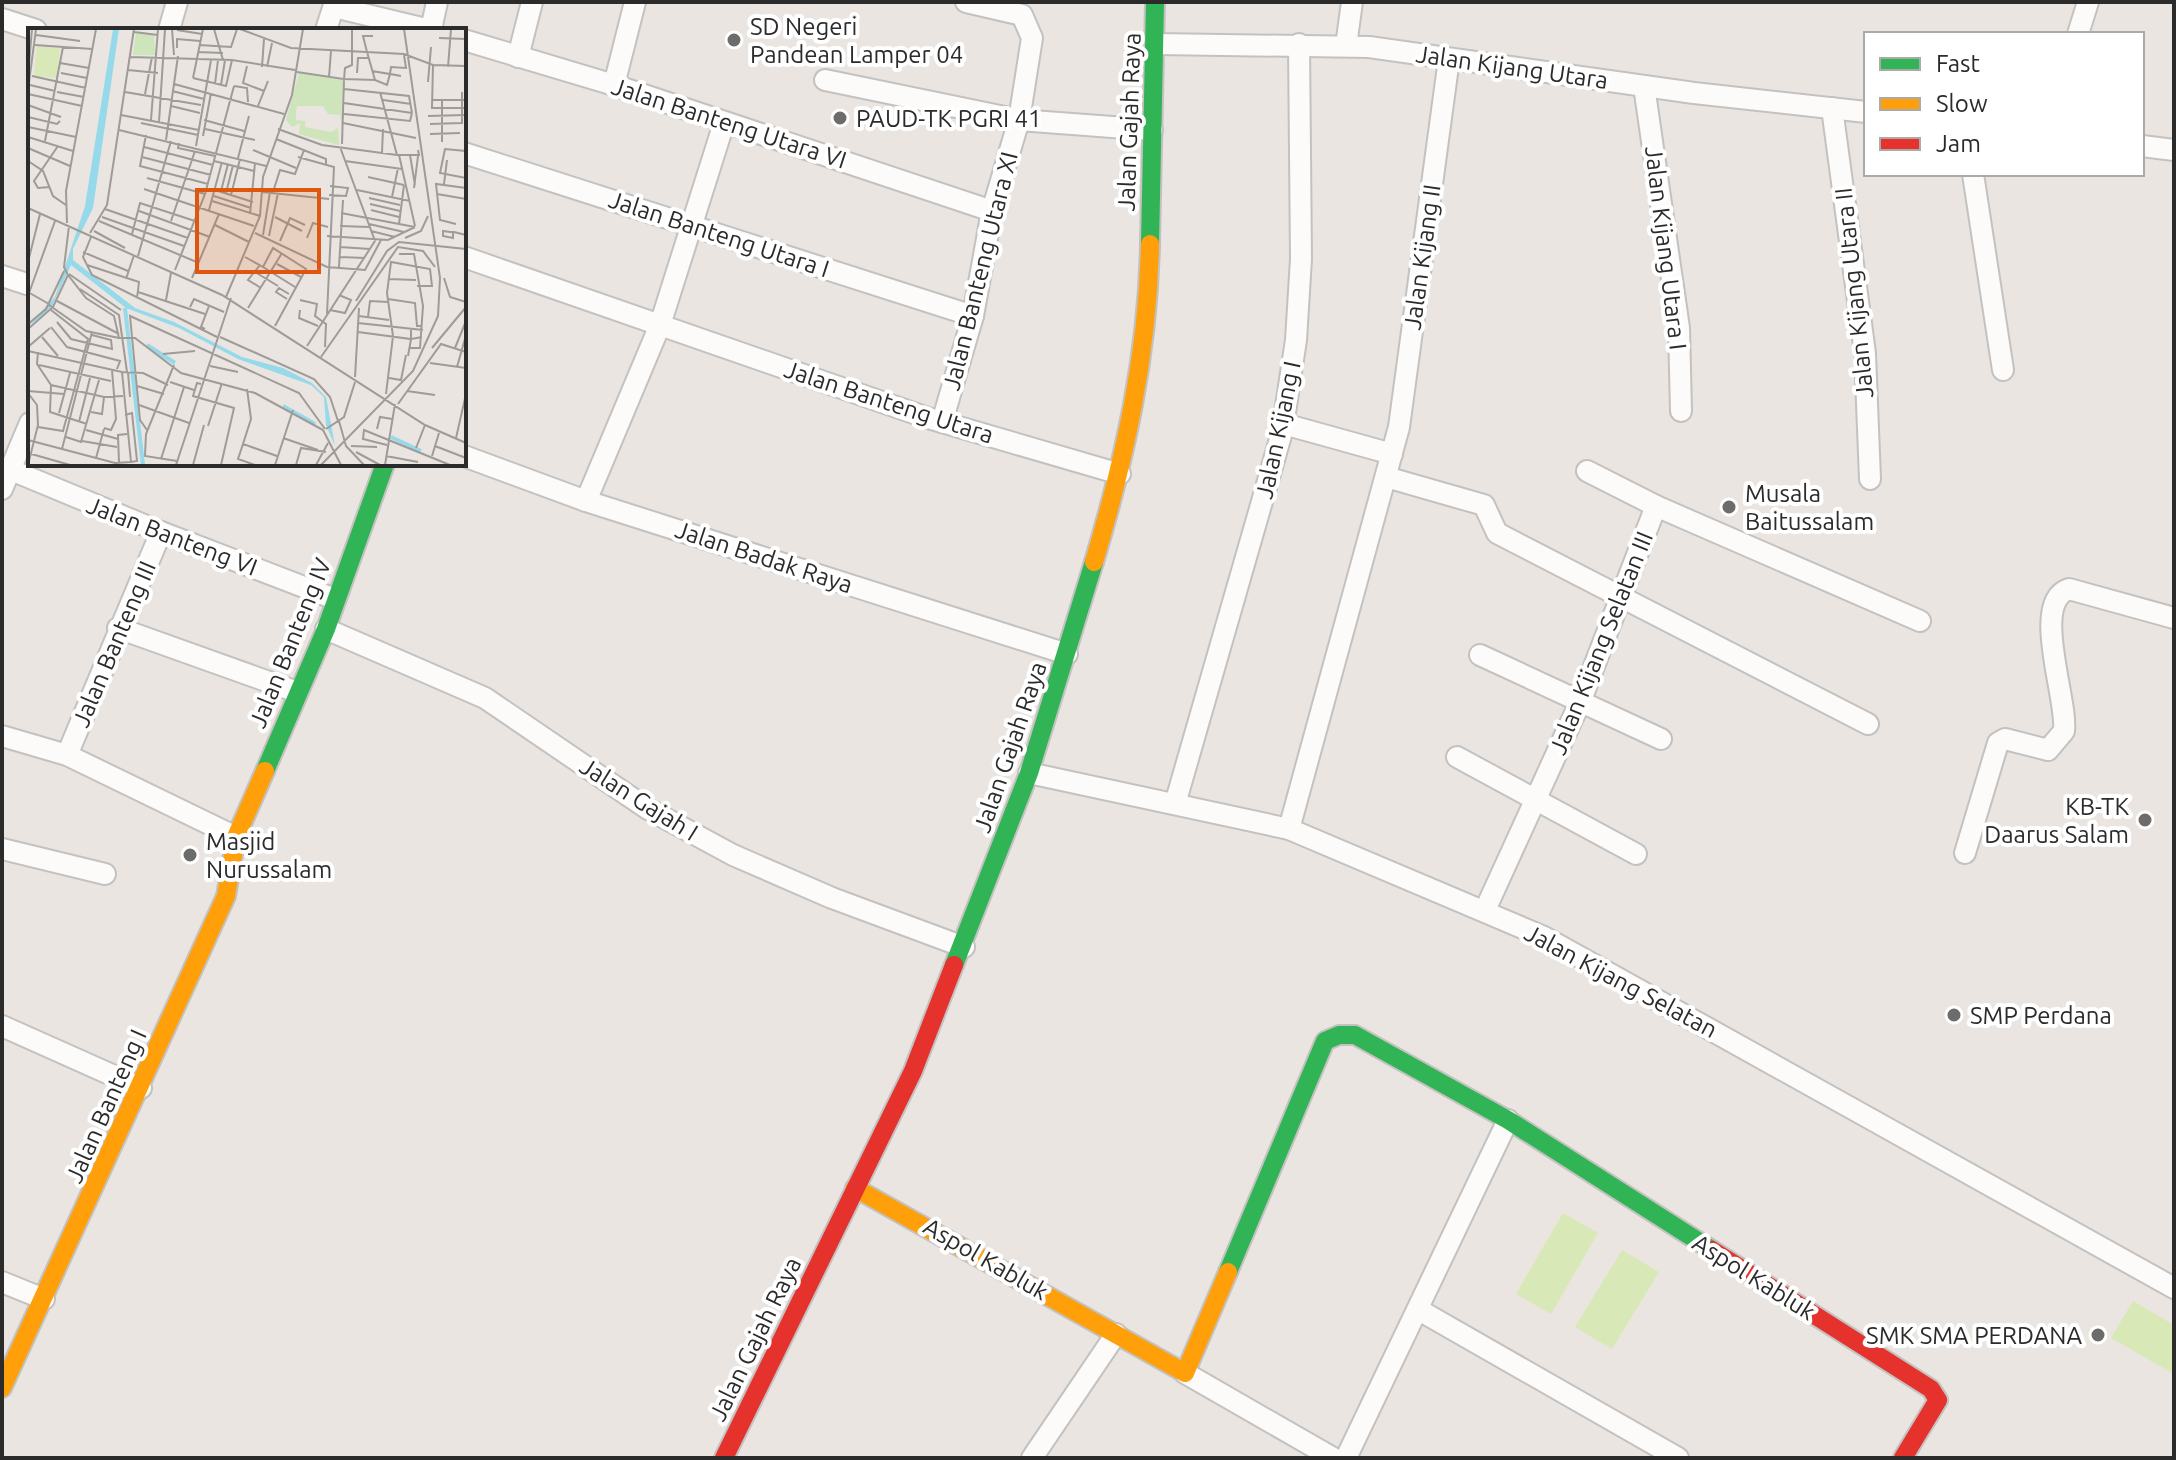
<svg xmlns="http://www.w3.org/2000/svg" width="2176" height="1460" viewBox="0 0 2176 1460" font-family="Ubuntu,sans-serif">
<rect width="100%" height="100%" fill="#eae5e0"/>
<g fill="#d9e8b7">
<path d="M1563 1213 1598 1233 1551 1314 1516 1294Z"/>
<path d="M1622 1250 1659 1272 1612 1349 1575 1327Z"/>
<path d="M2133 1301 2174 1325V1374L2111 1338Z"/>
</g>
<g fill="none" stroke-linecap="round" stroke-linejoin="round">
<g stroke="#c3c2c1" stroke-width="24">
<g id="street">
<path d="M334 7 430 30"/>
<path d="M2 19 36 30"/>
<path d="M169 30 177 2"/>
<path d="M326 30 335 2"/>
<path d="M431 30 437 2"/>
<path d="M2078 34 2088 2"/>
<path d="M464 40 614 85 992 211"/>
<path d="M1156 44 1369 47 1694 93 1866 112"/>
<path d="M1346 46 1352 2"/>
<path d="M518 57 532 2"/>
<path d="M825 80 1019 120 1152 130"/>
<path d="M614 85 635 2"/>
<path d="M1644 86 1679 328 1681 411"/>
<path d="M1832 108 1865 353 1870 479"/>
<path d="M2142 146 2174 150"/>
<path d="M464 153 973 316"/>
<path d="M1973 174 2003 370"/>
<path d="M464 257 928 418 1120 474"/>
<path d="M2 276 30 285"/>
<path d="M942 422 973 316 992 211 1019 120 1032 38 1022 15 966 2"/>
<path d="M1284 424 1392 454"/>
<path d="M464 456 586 501 1067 654"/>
<path d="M11 470 161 532 335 599"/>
<path d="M1587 471 1656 506"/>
<path d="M1386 477 1484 505 1497 533 1868 724"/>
<path d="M2 489 30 423"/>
<path d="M586 501 660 325 724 123"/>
<path d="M118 628 297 692"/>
<path d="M326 629 485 698 648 809 733 855 832 898 964 947"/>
<path d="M1480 655 1661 739"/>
<path d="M2 736 67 755 236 837"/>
<path d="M67 755 161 532"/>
<path d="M1457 757 1636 854"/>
<path d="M1029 773 1289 829 1544 937 2174 1288"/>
<path d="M1175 804 1282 432 1296 340 1301 259 1299 44"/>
<path d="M1289 829 1399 427 1449 59"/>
<path d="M2 849 105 874"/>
<path d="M1965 853 1998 743 2005 739 2048 750 2064 731C2068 699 2030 602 2069 589L2174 618"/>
<path d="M1485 910 1581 700 1656 506 1920 621"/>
<path d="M2 1026 141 1088"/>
<path d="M2 1282 44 1299"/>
<path d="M1419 1310 1678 1458"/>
<path d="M1185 1373 1333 1458"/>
<path d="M1032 1458 1116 1334"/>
<path d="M1346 1458 1508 1120"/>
</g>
</g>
<g stroke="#c3c2c1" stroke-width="22">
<g id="fast">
<path d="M1150 244 1155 2"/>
<path d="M265 771 326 629 385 464"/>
<path d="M954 965 1029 773 1094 562"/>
<path d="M1228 1272 1325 1041 1339 1035H1355L1508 1120 1712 1250"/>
</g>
</g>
<g stroke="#c3c2c1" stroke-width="22">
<g id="slow">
<path d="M1094 562C1125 458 1148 354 1150 244"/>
<path d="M855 1188 1185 1373 1228 1272"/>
<path d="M2 1388 226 896 236 837 265 771"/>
</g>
</g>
<g stroke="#c3c2c1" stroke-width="22">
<g id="jam">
<path d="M1712 1250 1931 1389 1938 1400 1903 1458"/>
<path d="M724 1458 913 1071 954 965"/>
</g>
</g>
<use href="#street" stroke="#fcfbfa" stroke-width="20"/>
<use href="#fast" stroke="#30b455" stroke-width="18"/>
<use href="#slow" stroke="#ff9f0a" stroke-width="18"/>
<use href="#jam" stroke="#e5322d" stroke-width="18"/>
</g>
<g fill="#6e6c6a" stroke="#fff" stroke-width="3">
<circle cx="734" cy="40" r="8"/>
<circle cx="840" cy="118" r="8"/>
<circle cx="1729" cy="507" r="8"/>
<circle cx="2145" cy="820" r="8"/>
<circle cx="190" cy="855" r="8"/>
<circle cx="1954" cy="1015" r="8"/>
<circle cx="2098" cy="1335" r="8"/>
</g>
<g text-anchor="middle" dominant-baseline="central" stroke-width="8" stroke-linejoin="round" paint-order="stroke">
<g font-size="24" fill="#2b2b2b" stroke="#fff" text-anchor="start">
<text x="750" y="26">SD Negeri<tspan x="750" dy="28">Pandean Lamper 04</tspan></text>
<text x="856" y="118">PAUD-TK PGRI 41</text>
<text x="1745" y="493">Musala<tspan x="1745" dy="28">Baitussalam</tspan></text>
<text x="2129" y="806" text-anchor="end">KB-TK<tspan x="2129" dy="28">Daarus Salam</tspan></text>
<text x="206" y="841">Masjid<tspan x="206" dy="28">Nurussalam</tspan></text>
<text x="1970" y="1015">SMP Perdana</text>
<text x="2082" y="1335" text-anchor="end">SMK SMA PERDANA</text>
</g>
<g font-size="24" fill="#2b2b2b" stroke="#fff">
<text transform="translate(1512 67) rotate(8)">Jalan Kijang Utara</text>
<text transform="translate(1129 122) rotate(-88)">Jalan Gajah Raya</text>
<text transform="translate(729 123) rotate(18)">Jalan Banteng Utara VI</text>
<text transform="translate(719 234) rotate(18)">Jalan Banteng Utara I</text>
<text transform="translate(1666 248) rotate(83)">Jalan Kijang Utara I</text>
<text transform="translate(1422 257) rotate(-82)">Jalan Kijang II</text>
<text transform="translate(980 271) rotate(-76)">Jalan Banteng Utara XI</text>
<text transform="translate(1854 293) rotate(-96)">Jalan Kijang Utara II</text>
<text transform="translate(889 402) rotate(18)">Jalan Banteng Utara</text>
<text transform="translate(1278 430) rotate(-78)">Jalan Kijang I</text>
<text transform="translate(172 536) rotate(21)">Jalan Banteng VI</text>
<text transform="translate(764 557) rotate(18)">Jalan Badak Raya</text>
<text transform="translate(290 643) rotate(-68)">Jalan Banteng IV</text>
<text transform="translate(1601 643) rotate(-68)">Jalan Kijang Selatan III</text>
<text transform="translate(114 644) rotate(-67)">Jalan Banteng III</text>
<text transform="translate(1010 747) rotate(-71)">Jalan Gajah Raya</text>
<text transform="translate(639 799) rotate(32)">Jalan Gajah I</text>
<text transform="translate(1621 981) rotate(28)">Jalan Kijang Selatan</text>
<text transform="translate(106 1106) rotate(-66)">Jalan Banteng I</text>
<text transform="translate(986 1259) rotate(30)">Aspol Kabluk</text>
<text transform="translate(1754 1277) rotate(32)">Aspol Kabluk</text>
<text transform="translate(755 1339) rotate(-64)">Jalan Gajah Raya</text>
</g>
</g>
<g transform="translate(28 28)">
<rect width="438" height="438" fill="#eae5e0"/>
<path d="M108 5 126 7 127 27H105ZM271 45 315 51 314 99 312 87 300 86 295 78H269L268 83V92L277 93V99L303 104 310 100 311 117 271 106 272 95 264 99 258 92Z" fill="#cee4ba"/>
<path d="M9 18 32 20 29 50 6 48Z" fill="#d9e8b7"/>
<path d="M85 1H91L65 180 45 221V232L107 280 146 294 214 329 255 340 284 355 298 369 307 418 298 397 296 369 283 357 210 331 151 300 98 280 43 237 24 278 13 289 0 298 27 269 57 178Z" fill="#95d9ea"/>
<path fill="none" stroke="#95d9ea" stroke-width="4" d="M97 280 115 437M119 317 147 335M255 378 287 396M363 409 393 423"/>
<path fill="none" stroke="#9e9b98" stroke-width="2" d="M144 1 146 27M186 1 195 32M212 1 263 20 376 26 405 37 438 38M324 1V37L317 40 316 51 347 52 339 24M149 2 174 6M106 4 130 7M8 7 52 13M411 10 438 11M7 17 64 21M171 17 203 19 209 1M149 20V11L172 13M170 24 195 25M339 24 335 8H345M102 29 204 32 267 42M32 35 61 40M405 37 404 80H438M219 38 215 55 236 63M234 39 236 11M239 39 244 15M420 39 423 1M100 42 130 45M344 43 362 46 363 39 378 40 376 27M269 44 316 51 314 116M33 45 59 50M329 45 330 30H340M0 48 4 1M4 48 58 60M301 49 303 23M165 50 198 58 204 32M165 50 175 1M347 52 359 57 362 46 373 48M400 54 403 19M146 56 256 86M187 56 190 32M2 57 27 63M193 57 197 32M206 58 219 60 220 74M316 61 381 68 384 85M0 62 8 1M144 63 176 71M29 64 56 69M97 64 173 77M352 64 369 127M0 66 54 78M117 66 124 29M355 72 383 76M405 72H438M316 75 384 85M0 77 33 89M143 78 172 85M230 78 240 53M316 86 382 93 384 85M93 87 171 102M400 88 438 87M0 89 29 96 32 93M123 92 130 1M176 92 216 103M131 94 137 1M113 95 170 107M315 95 388 110M402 96 434 95V64M0 99 48 109M177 101 227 112M250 101 294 117 369 127H391L390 122M91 102 238 138M402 106 432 105M118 107 112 138 180 156M175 108 183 65M0 109 45 123M248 111 298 131V136M138 112 150 28M17 113 35 19M414 114V73M151 115 150 120 187 128M168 118 183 32M116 119 185 137M0 120 42 138M225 122 268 140M438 123 417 121 412 145 438 150M354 125 355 101M371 127 387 198M382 127 387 157M114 129 183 147M270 129 306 139 299 286M210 130 221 88M0 133 15 143 25 168 38 177M186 133 226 143M317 133 374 141M340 149 376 157M119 150 177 166M416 156 419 132M22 159 10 160 6 153 30 118M386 160 390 128M116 161 226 198M187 162 225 174M329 162 382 173M193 163 200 136M234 164 301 171M245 164 252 142 267 146 276 122M198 165 205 137M409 166 438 171M203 167 212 131M301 167 318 168 320 160 302 158M186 168 223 180M364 169 370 140M341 170 372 177M184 173 232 188M342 176 372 183M0 180 194 267 397 397 438 415M77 181 160 210M181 182 194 134M343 182 371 189M111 183 182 209M313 185 387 199M222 186 227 135M74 189 156 218M247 189 274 203M71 193 171 235M143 193 167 123M39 195 38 163 68 1M341 196 376 204M371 196 376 157M428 196 412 192 408 156 438 160M187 197 221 214M312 198 341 199M66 203 97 220M343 203 367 209M425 204V210L415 208V203L422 204H426L438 207M62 205 79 177 106 1M227 205 299 239 337 242 353 212M104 206 112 175 167 193M235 207 242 164M241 208 250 165M299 208 360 212 387 199M63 209 55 229 64 247 189 309M279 210 285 195 300 199M377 210 393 203 400 188M252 213 262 190 277 197M312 219 342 221M55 224 100 243M371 226H386L395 278 392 320H382M110 228 143 113M217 229 235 239 245 220 278 241 247 298M312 229 337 230M0 234 12 186M249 236 273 249M59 237 111 254 109 270M232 237 220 252 233 260M235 239 267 259M311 239 315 172M147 242 177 166 206 58M227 244 250 258M41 246 93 282M40 247 58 270 86 288 91 310H107L153 345 227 365 295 402M164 250 191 186M416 250 422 269 438 274M98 251 106 227M360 251 388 252M52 261 91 287 99 344M0 264 21 276M110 264 177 286M1 265 27 193M198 269 232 188 235 149 264 67 275 1M259 271 248 264 251 260 261 266M360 271 387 275 389 298H394M138 272 143 245M272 272 289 276 287 288 298 296 297 319M29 273 91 306M328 273 359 223 371 214 438 221M21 277 58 303 91 310M162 279 166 271 196 284M220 280 254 225M272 282 271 290 290 298M302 282 317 285 323 272 311 267M331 288 361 292M340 289 342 273 361 274M29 294 43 311 84 321 83 312 64 307M330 295 395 302M0 296 18 281 36 243M23 299 39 319 92 333 89 341M0 301 25 279 40 247 36 239 41 198M177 301 173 299 181 278M330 304 383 311V302M14 309 30 328M192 309 286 351 302 369 310 393M279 318 347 213 312 119M0 319 22 300M404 320 438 279M427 320 438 293M0 323 94 344 115 345 140 357M10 324 9 336 23 357 22 384 59 396M135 326 167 323M380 328 383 311 394 309M293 329 370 219 395 223 407 239M402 335 438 340M11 337 83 353M146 337 118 406 117 428 149 433M182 338 210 344M429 339 438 307M94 344 103 434M100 344 102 369M327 349 331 280M361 350 373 352 378 327M142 354 166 362M173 356 169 355 165 368 206 380 193 437M23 357 76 369 95 368M109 358 136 366M219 361 223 391 215 416 249 428M0 363 36 366M379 363 407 367M0 365 9 377 10 397 0 437M358 366 365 308 359 265 363 234 402 241 404 258H389M370 376 413 316 438 324M111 377 161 395M63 384 74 386 76 369M31 385 42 345M97 387 104 385 109 433 103 434M311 393 318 418 336 437M51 394 62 350M180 398 194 355M10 399 35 403 60 311 23 282M76 400 83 402 88 391 84 342M298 401 316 389 327 354M349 401 352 389 364 391M58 402 90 411M119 402 112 392 102 288 271 365 297 401M295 402 313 437M38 409 53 414 71 352M255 410 290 422M428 410 438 366M0 412 87 435 103 434M54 413 89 419M215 416 210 431 227 437M359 417 335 411 336 402 422 437M323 418 349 419M407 418 438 430M388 420 397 397M34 421 64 304M328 424 352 437M0 425 42 437M358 428 390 434M404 428 411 405M68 430 76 401M133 431 156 359M91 435 90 407 99 406M148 437 203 270M165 437 176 397M247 437 265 382M268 437 273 420 298 424M288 437 300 415M293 437 385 343 410 288 412 250 376 1M357 437 367 376"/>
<path fill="#df570e" fill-opacity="0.15" stroke="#df570e" stroke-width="4" d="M169 162H291V244H169Z"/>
<rect width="438" height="438" fill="none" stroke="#2b2b2b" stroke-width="4"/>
</g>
<rect width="2176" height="1460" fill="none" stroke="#2b2b2b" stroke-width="8"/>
<rect x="1864" y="32" width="280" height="144" fill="#ffffff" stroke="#aaaaaa" stroke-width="2"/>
<rect x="1880" y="58" width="40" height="12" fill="#30b455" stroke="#aaaaaa" stroke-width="2"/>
<text x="1936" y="72" font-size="24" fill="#2b2b2b">Fast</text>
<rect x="1880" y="98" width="40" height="12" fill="#ff9f0a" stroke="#aaaaaa" stroke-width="2"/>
<text x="1936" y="112" font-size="24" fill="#2b2b2b">Slow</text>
<rect x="1880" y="138" width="40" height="12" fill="#e5322d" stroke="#aaaaaa" stroke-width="2"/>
<text x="1936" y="152" font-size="24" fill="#2b2b2b">Jam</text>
</svg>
